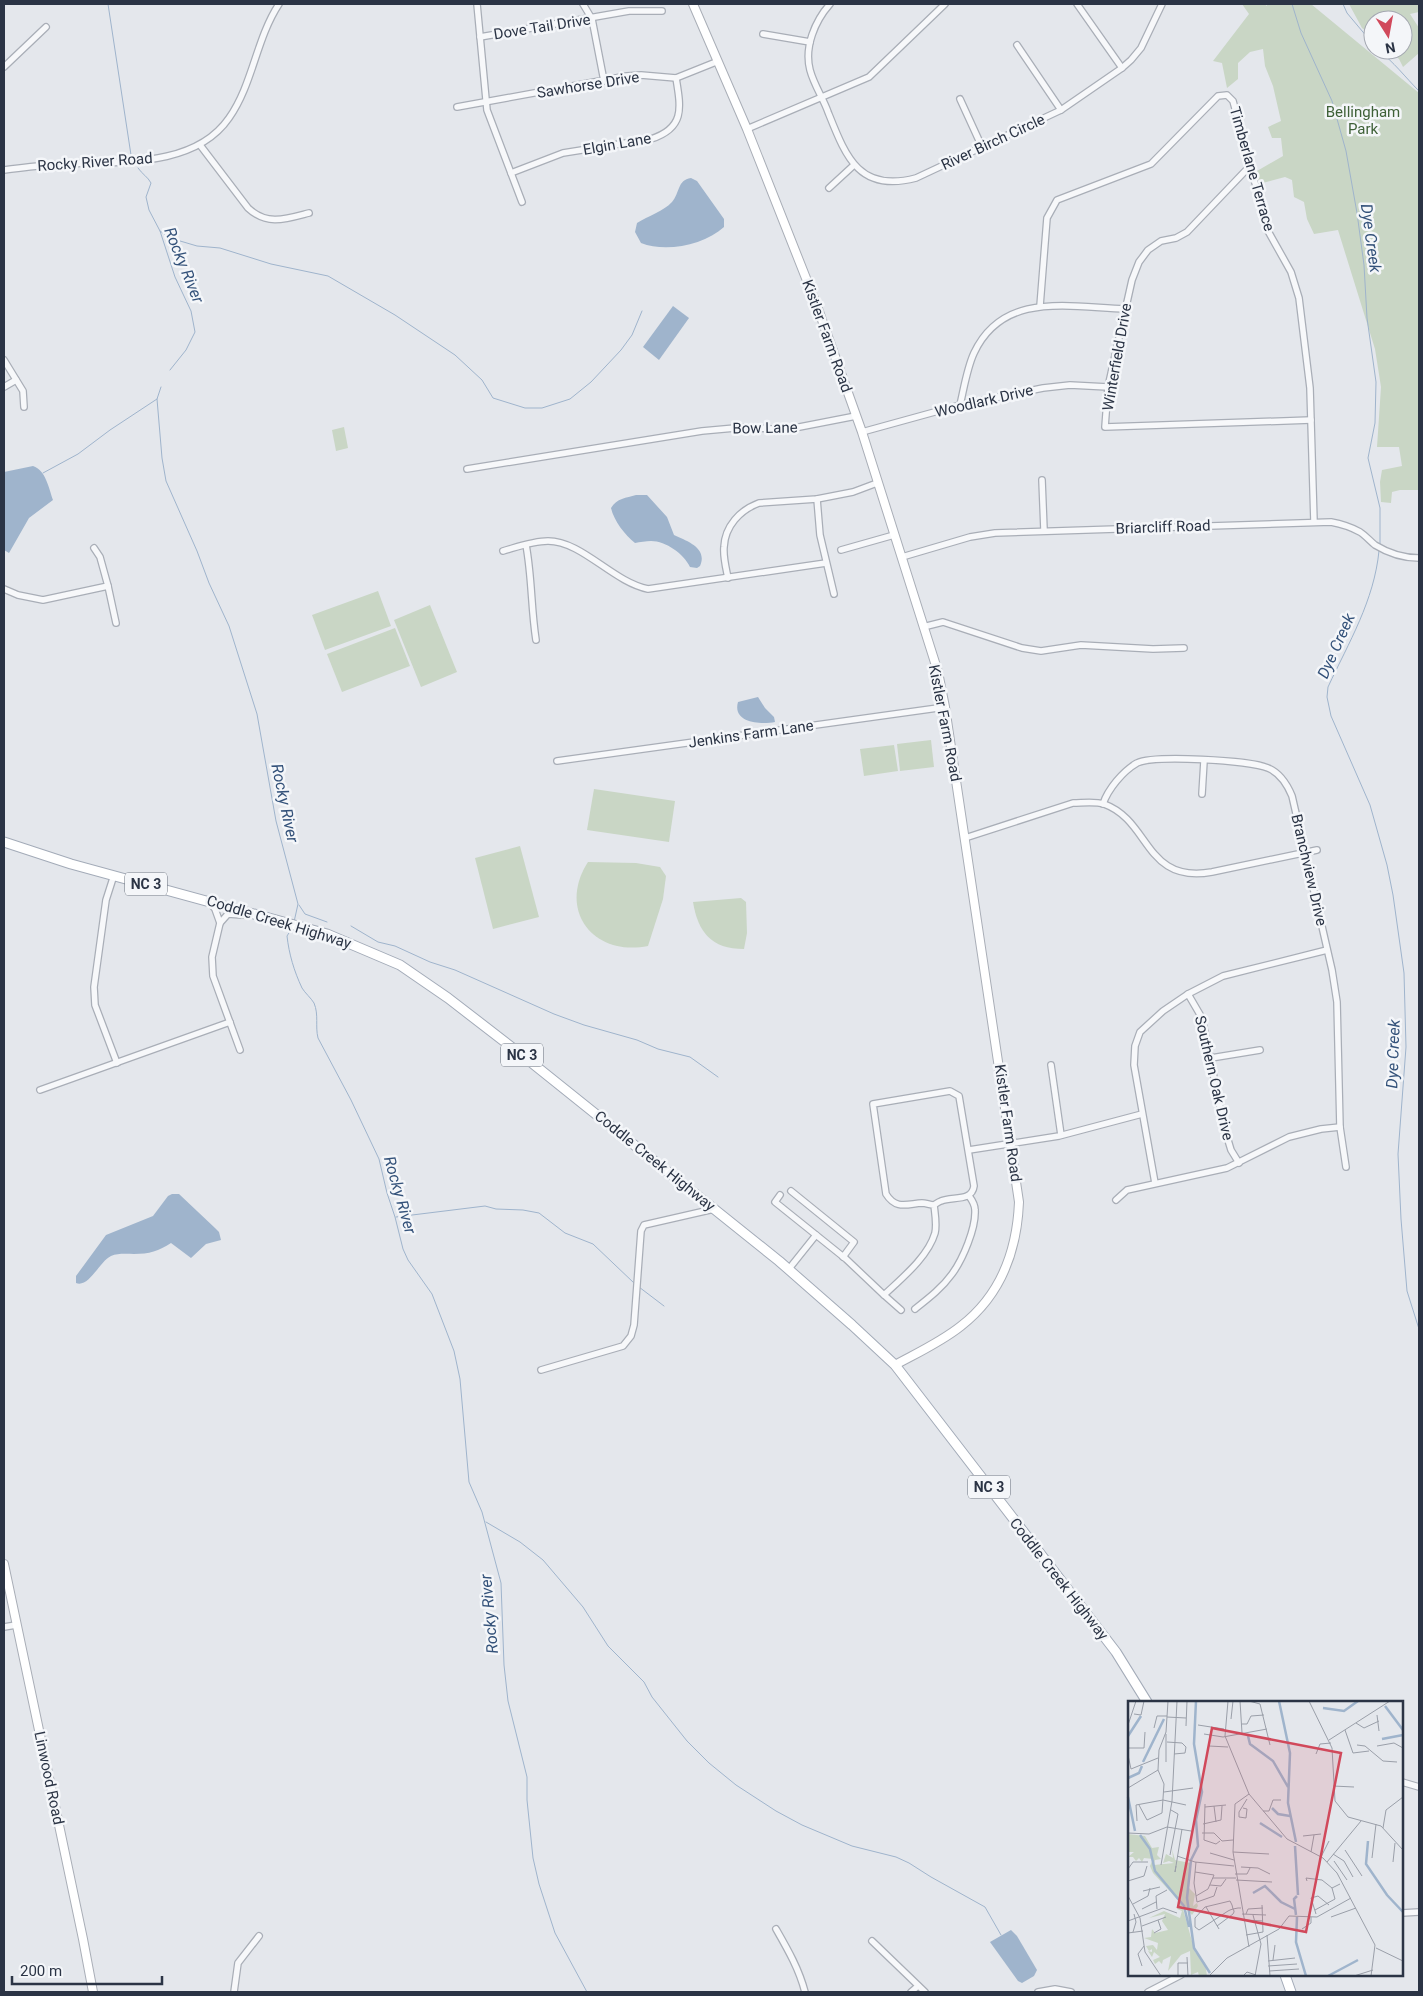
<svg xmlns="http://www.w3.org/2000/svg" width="1423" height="1996" viewBox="0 0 1423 1996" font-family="Roboto,sans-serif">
<rect width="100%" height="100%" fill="#e4e7ec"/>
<g fill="#c9d6c5">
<path d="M1242 4H1264L1267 6V4H1311L1419 93V493L1418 490H1400L1392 492 1391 503 1381 502 1380 482 1382 470 1402 466 1399 447H1377L1381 387 1375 349 1338 230 1314 234 1307 219 1304 202 1294 197 1292 180 1285 177 1259 184 1257 171 1283 156 1281 138H1272L1268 127 1281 121 1273 86 1265 66 1263 49 1250 52 1238 63V79L1227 88 1222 63 1213 61 1249 14Z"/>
<path d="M1349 4H1419V12L1410 14 1419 28V53L1403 67 1399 59 1388 50H1403V20H1373V37L1362 28Z"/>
<path d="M344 427 348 448 336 451 332 430Z"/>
<path d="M378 591 391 626 325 650 312 615Z"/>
<path d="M430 605 457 672 421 687 394 620Z"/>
<path d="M395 628 410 666 342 692 327 654Z"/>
<path d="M931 740 934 767 900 771 897 744Z"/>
<path d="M894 745 898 771 864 776 860 749Z"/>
<path d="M594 789 675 801 669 842 587 830Z"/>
<path d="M520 846 539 917 493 929 475 858Z"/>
<path d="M588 862 636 863 660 867 666 876 663 899 648 946C593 957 557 910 588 862Z"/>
<path d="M741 898 746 902 747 933 744 949C711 949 698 932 693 902Z"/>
</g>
<g fill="#9fb4cc">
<path d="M691 178 697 181 724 219V227C704 245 666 253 641 243L635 232 637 223C648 216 664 211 672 202 680 193 677 180 691 178Z"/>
<path d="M673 306 689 318 659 360 643 347Z"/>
<path d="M33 466C46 470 49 489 53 500L29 518 9 553 4 550V472Z"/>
<path d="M636 495H647L667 517 674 535C687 541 708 548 700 566L697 568 690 567C684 554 666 541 651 541 646 541 640 542 635 543 625 535 614 521 611 508 617 498 626 498 636 495Z"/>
<path d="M758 697 765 708 774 717 775 722C761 725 732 723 738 702Z"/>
<path d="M172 1194H179L215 1228 219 1232 221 1240 206 1244 191 1258 171 1243C159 1251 149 1254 134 1254 127 1254 118 1253 111 1256 99 1262 89 1288 76 1283V1276L106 1235 153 1216 168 1196Z"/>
<path d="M1011 1930 1017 1936 1037 1970 1034 1976 1022 1983 1018 1981 990 1942Z"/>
</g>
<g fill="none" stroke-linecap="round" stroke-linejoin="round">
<g stroke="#9fb4cc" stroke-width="1">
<path d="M108 4 131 155"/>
<path d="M1292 4 1301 33 1332 101 1346 151 1357 213 1364 265 1367 318 1376 382 1375 423 1368 458 1380 508V545"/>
<path d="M1343 4 1347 13 1373 44"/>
<path d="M1378 50C1394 62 1405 77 1419 91"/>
<path d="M138 168C142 174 148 177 151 183L146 197 149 210 160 231 175 277 191 311 195 332 186 350 170 370"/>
<path d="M160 231 170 238 197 246 220 248 271 264 328 276 395 315 455 355 482 380 493 398 525 408H542L570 399 591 382 621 350 632 335 642 311"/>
<path d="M161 387 157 399 162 458 166 481 197 551 209 583 229 626 257 714 276 821 298 904 294 922"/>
<path d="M43 473 78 454 110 430 157 399"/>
<path d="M1379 551C1374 601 1349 642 1328 687L1327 697 1331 716 1370 805 1387 865 1393 895 1404 973 1406 1047 1398 1154 1401 1219 1407 1291 1419 1329"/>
<path d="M299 905 305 914 327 922"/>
<path d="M351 926 378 942 395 946 430 962 455 970 554 1014 584 1025 637 1040 658 1049 690 1057 718 1077"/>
<path d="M292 928 287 936C289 954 294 971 302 988 305 993 311 998 314 1003 319 1015 315 1026 318 1038L351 1100 379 1159 387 1193 395 1217 403 1249 408 1260 432 1294 454 1351 460 1379 469 1482 482 1512 501 1583 504 1665 508 1701 527 1777V1800L533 1858 539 1884 555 1933 587 1992"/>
<path d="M396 1217 485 1206 496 1209 523 1210 539 1213 565 1233 593 1244 634 1283"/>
<path d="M639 1287 664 1306"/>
<path d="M486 1522 520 1542 543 1560 583 1607 608 1646 644 1682 652 1697 687 1741 709 1763 736 1785 776 1811 802 1825 852 1846 896 1857 909 1863 931 1877 985 1907 1001 1935"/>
</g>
<g stroke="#a9aeb7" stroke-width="8">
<g id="street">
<path d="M477 4 487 110 522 202"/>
<path d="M583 4 592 19 604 81"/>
<path d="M830 4C815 21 804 47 810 70 814 85 823 98 828 112 846 157 859 193 916 178L1061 110 1122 68 1131 60 1141 48 1162 4"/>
<path d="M1077 4 1122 68"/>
<path d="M763 34 810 42"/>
<path d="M480 37 629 11H662"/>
<path d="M1017 45 1061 110"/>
<path d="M4 67 46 27"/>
<path d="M960 99 982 147"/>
<path d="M457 107 627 76 641 75 676 78 716 62"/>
<path d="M747 129 869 77 945 4"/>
<path d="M200 145 248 208C267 226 286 219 309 213"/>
<path d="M1249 167 1187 232 1176 238 1161 241 1148 250 1139 262 1132 280 1108 387 1105 427 1311 420"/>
<path d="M4 170C19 168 34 166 49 165 106 160 192 172 229 118 253 84 256 39 279 4"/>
<path d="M511 173 563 153 651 139C685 128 681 108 676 78"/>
<path d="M829 188 854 165"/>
<path d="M1040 306 1047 218 1057 200 1151 164 1218 96 1227 95 1233 101 1268 231 1291 272 1299 298 1310 388 1314 522"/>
<path d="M4 360 23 391 24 407"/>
<path d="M4 387 16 380"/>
<path d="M960 405C964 388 967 368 974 353 1003 291 1069 307 1125 309"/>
<path d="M862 432 960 405 1043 388 1070 385 1108 387"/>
<path d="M467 469 702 431 746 427 784 430 856 416"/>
<path d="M1042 480 1044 530"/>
<path d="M817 499 820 535 834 594"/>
<path d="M526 545C532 577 531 608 536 640"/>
<path d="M841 550 894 535"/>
<path d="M503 551C517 547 533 541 548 541 582 541 613 582 648 589L826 563"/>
<path d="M902 557 970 537 995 533 1331 522C1342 524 1351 527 1360 532 1366 536 1370 541 1375 545 1388 553 1404 558 1419 558"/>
<path d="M728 578C726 568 723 557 724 547 725 526 740 510 759 503L817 499 853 492 877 483"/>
<path d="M108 586 116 623"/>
<path d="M4 589 18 595 43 600 108 586 100 557 94 548"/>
<path d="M923 627 943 622 1022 648 1041 651 1081 645 1153 649 1184 648"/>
<path d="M557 761 945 707"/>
<path d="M1202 794 1204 761"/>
<path d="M1103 804C1108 789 1123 771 1137 763 1154 755 1250 760 1268 768 1280 773 1287 784 1292 796L1332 970 1337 1002 1340 1127 1346 1167"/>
<path d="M965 838 1073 803C1082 803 1094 801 1104 804 1151 821 1144 884 1212 872L1317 850"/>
<path d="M114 875 106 900 94 987 95 1005 117 1063"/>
<path d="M209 902 215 909 220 923 228 914 242 915"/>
<path d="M220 923 212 957 213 976 240 1050"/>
<path d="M1188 994 1202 1018 1224 1127 1231 1150 1239 1163"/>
<path d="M1211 1058 1260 1050"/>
<path d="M1051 1065 1061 1135"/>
<path d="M40 1090 230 1022"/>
<path d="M969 1150 1059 1136 1142 1114"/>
<path d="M1155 1183 1134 1065 1135 1046 1140 1032 1163 1011 1188 994 1223 976 1327 950"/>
<path d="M791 1191 854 1242 843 1257"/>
<path d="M780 1195 775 1202 846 1259 884 1295"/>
<path d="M1116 1200 1127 1190 1227 1168 1289 1137 1321 1129 1340 1127"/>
<path d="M788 1270 816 1235"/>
<path d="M915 1309C929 1298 942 1288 952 1274 963 1259 976 1228 975 1210 975 1204 972 1200 969 1196"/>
<path d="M901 1310 884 1295C902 1278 928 1257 935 1233 937 1224 935 1214 934 1205 936 1204 938 1202 941 1201 952 1196 972 1202 974 1186L959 1096 950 1091 873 1104 886 1194C896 1210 907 1204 922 1203 926 1203 930 1205 934 1205"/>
<path d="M541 1370 623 1346 631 1336 634 1325 641 1231 644 1225 714 1209"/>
<path d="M4 1627 16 1625"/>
<path d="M1402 1782 1419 1787"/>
<path d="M1402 1913 1419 1912"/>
<path d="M776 1929C788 1950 799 1969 805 1992"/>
<path d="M872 1941 925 1992"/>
<path d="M234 1992 238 1963 259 1936"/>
<path d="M911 1992 918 1986"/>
<path d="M1038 1992 1055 1989 1071 1992"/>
<path d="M1148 1992 1181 1975"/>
</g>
</g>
<g stroke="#a9aeb7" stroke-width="10">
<g id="secondary">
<path d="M693 4 747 129 817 306 862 432 938 672 945 707 1019 1202C1017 1250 1001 1295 961 1326 941 1342 917 1353 895 1365"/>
<path d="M4 1564 83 1939 93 1992"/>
</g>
</g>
<g stroke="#a3abb8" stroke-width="11">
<g id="primary">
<path d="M4 842 71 864 327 934 400 965 448 998 527 1059 779 1261 852 1325 895 1365 1116 1652 1147 1702"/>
<path d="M1285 1975 1291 1992"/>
</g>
</g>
<use href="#street" stroke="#f7f8fa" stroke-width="5.5"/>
<use href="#secondary" stroke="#fff" stroke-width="8"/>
<use href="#primary" stroke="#fff" stroke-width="9"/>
</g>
<g text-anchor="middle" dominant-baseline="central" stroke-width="5" stroke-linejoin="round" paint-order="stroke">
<g fill="#f4f6f9" stroke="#676e7b" stroke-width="1">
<rect x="125" y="872.5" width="42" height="23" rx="4"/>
<rect x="501" y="1043.5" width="42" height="23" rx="4"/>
<rect x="968" y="1475.5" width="42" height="23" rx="4"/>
</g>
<g font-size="14" font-weight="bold" fill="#2b3445">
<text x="146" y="884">NC 3</text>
<text x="522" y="1055">NC 3</text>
<text x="989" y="1487">NC 3</text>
</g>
<g font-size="15" fill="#2b3445" stroke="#f4f6f9">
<text transform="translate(542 27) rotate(-9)">Dove Tail Drive</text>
<text transform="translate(588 85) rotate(-9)">Sawhorse Drive</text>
<text transform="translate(993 142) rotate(-25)">River Birch Circle</text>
<text transform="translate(617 144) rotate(-10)">Elgin Lane</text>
<text transform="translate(95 162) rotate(-4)">Rocky River Road</text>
<text transform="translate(1252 169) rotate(74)">Timberlane Terrace</text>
<text transform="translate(827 336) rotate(70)">Kistler Farm Road</text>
<text transform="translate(1117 357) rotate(-80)">Winterfield Drive</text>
<text transform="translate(984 401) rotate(-13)">Woodlark Drive</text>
<text transform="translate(765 428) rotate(-1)">Bow Lane</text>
<text transform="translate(1163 527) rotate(-2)">Briarcliff Road</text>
<text transform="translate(945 723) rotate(79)">Kistler Farm Road</text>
<text transform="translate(751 734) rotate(-8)">Jenkins Farm Lane</text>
<text transform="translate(1309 870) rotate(77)">Branchview Drive</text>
<text transform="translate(279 922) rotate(17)">Coddle Creek Highway</text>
<text transform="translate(1214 1078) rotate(77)">Southern Oak Drive</text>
<text transform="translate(1008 1123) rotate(82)">Kistler Farm Road</text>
<text transform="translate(655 1161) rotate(39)">Coddle Creek Highway</text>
<text transform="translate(1059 1579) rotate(52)">Coddle Creek Highway</text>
<text transform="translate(49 1778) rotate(78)">Linwood Road</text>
</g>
<g font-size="15" fill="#3f6138" stroke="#f4f6f9">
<text x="1363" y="112">Bellingham<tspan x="1363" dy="17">Park</tspan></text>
</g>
<g font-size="16" font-style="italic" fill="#34527a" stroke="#f4f6f9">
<text transform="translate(1371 238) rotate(82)">Dye Creek</text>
<text transform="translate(184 265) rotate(68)">Rocky River</text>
<text transform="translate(1336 646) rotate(-66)">Dye Creek</text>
<text transform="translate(285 803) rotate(78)">Rocky River</text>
<text transform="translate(1393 1054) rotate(-88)">Dye Creek</text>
<text transform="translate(400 1195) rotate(74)">Rocky River</text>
<text transform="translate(489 1614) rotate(-95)">Rocky River</text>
</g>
</g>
<g transform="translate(1128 1701)">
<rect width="275" height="275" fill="#e4e7ec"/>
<path d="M0 133 17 135 24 147 31 146 29 154 33 158 27 159 26 164 46 162 41 160 35 162 38 153 45 157 44 148 47 159 62 162 61 187 67 193 65 205 69 202 70 205 64 214 25 172 22 165 25 158 16 157 14 161 11 157 8 160 5 156H0L6 151H0ZM53 201 67 251 77 262 79 275H71L70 271 63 274 62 250 53 254 40 270 43 255 35 259 34 263 31 260 27 263 25 259 32 256 26 251 24 256 20 250 24 251V248L21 250 18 245 25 244 29 249 30 242 16 237 23 236 24 228 27 232 40 229 34 220 37 213 21 217 36 210 52 217 54 210 49 208Z" fill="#c9d6c5"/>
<path fill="none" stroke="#9fb4cc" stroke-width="2.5" d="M68 0 66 43 74 91 68 119 70 145 63 159 59 197 66 247 82 272M151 0 162 52 160 102 168 141M257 5 275 29M195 7 216 10 230 0M0 35 13 15M120 35 122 43 145 60 160 86M254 38 275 34M15 61 36 18M0 77 11 72 14 65M0 96 7 130M144 107 150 113 162 115M132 122 154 136M12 134 22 148 27 170 56 205 61 226M240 140 238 163 259 194 275 211M167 145 170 194M125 192 137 185 153 201 167 208M168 214 166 198 169 195M169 216 168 241 178 275M200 275 230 259"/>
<path fill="none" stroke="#9a9fa9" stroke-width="1" d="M100 0 97 35 121 93 159 138 195 157 209 172 247 244 243 275M112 0 114 32M121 0 132 3 142 44M181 0 204 47 207 100 220 116 253 125 275 149M6 13 13 14 16 0M249 14 251 30M39 16 58 17M103 18 105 0M228 22 236 27 251 20M114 23H119L123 15 136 14M0 24 8 0M70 24 96 28M58 25 59 0M26 27 29 15H39M217 29 225 52 241 50M38 33V61M76 33 95 36 139 28M82 34 81 45 100 46M201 39 262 0M39 41 54 42 58 46 57 52 46 53M229 44 237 45 255 60 269 61M249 45 266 42 275 47M0 47H16L17 31M188 53 192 43 203 42M0 54 3 68 30 57M205 85 226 86M0 87 30 69M36 91 65 87M77 103 76 139 88 143 92 140M11 104 19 119 34 112 36 83 30 69 31 49 38 31 40 0M86 105 88 121M77 106 98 104M135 110H141L145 99H153M111 111V116L118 117 119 108 115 107M111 111 119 98M9 120 8 104 35 99 58 104M75 123 93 119 94 105M39 126 63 130M255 127 258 109 275 96M0 132 21 133 39 126M74 132H86L94 140 105 139M175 135 193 133M217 149 234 175M105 151 141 153M183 151 186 134M82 152 106 159M205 153 216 160 225 176M42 154 50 113 43 109M49 155 67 161 106 165M193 156 201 140M244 157 248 123M206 160 219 179M68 161 66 182 69 201 86 195 89 186M199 161 233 120M265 161 267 142M33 164 44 100 49 0M48 165 47 171 54 128M113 166 130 167 142 173M0 168 5 161H20M67 171 86 174 80 188 68 195M107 173H119L122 167M85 177H108M108 179 144 181M0 180 16 175 19 165M179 180 178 177 194 179 204 187 212 183M82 184 93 185 98 178M15 190 32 186M0 195 12 217 17 251 33 275M183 197 190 195 201 204M183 197 188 213M5 203 20 195 22 187M78 206 91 228M14 208 28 201M29 208 28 195 39 189M187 209 207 198 204 187M114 213 138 214M118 213 120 208 135 207M125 214 133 243 127 275M203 216 228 207M118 219 135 220M0 220 35 207 49 212M14 225 38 216M89 225 105 213 106 211V210L105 208 104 204 102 200 77 206 67 217V226L71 229 100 210 102 209 105 208 110 207H113M174 228 183 222V216M5 231 8 221 6 213M0 232 15 230M26 232 33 228 30 219M118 234 135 231 134 204M139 234 142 275M121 246 105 151 107 103 121 93M248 247 275 260M59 256 60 275M145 259 147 244M140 260 167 257M14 265 10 253 16 245M140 265 169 263M141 270 171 268M50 275V262H60M81 275 99 257 151 228 161 215 189 216 223 197M115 275 119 271 128 274M226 275 245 269"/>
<path fill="#d1495b" fill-opacity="0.15" stroke="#d1495b" stroke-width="2.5" d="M84 27 213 52 178 231 50 206Z"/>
<rect width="275" height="275" fill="none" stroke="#2b3445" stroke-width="2.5"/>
</g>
<rect width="1423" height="1996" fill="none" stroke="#2b3445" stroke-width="10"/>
<g transform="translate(1388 35) rotate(169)"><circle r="24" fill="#f4f6f9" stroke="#a4a8b1"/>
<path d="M0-4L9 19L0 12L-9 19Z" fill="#d1495b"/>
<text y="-8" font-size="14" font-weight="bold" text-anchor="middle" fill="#2b3445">N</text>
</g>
<path d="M12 1976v8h150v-8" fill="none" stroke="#2b3445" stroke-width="2.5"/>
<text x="20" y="1976" font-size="15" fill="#2b3445" stroke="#f4f6f9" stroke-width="4" paint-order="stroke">200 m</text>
</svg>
